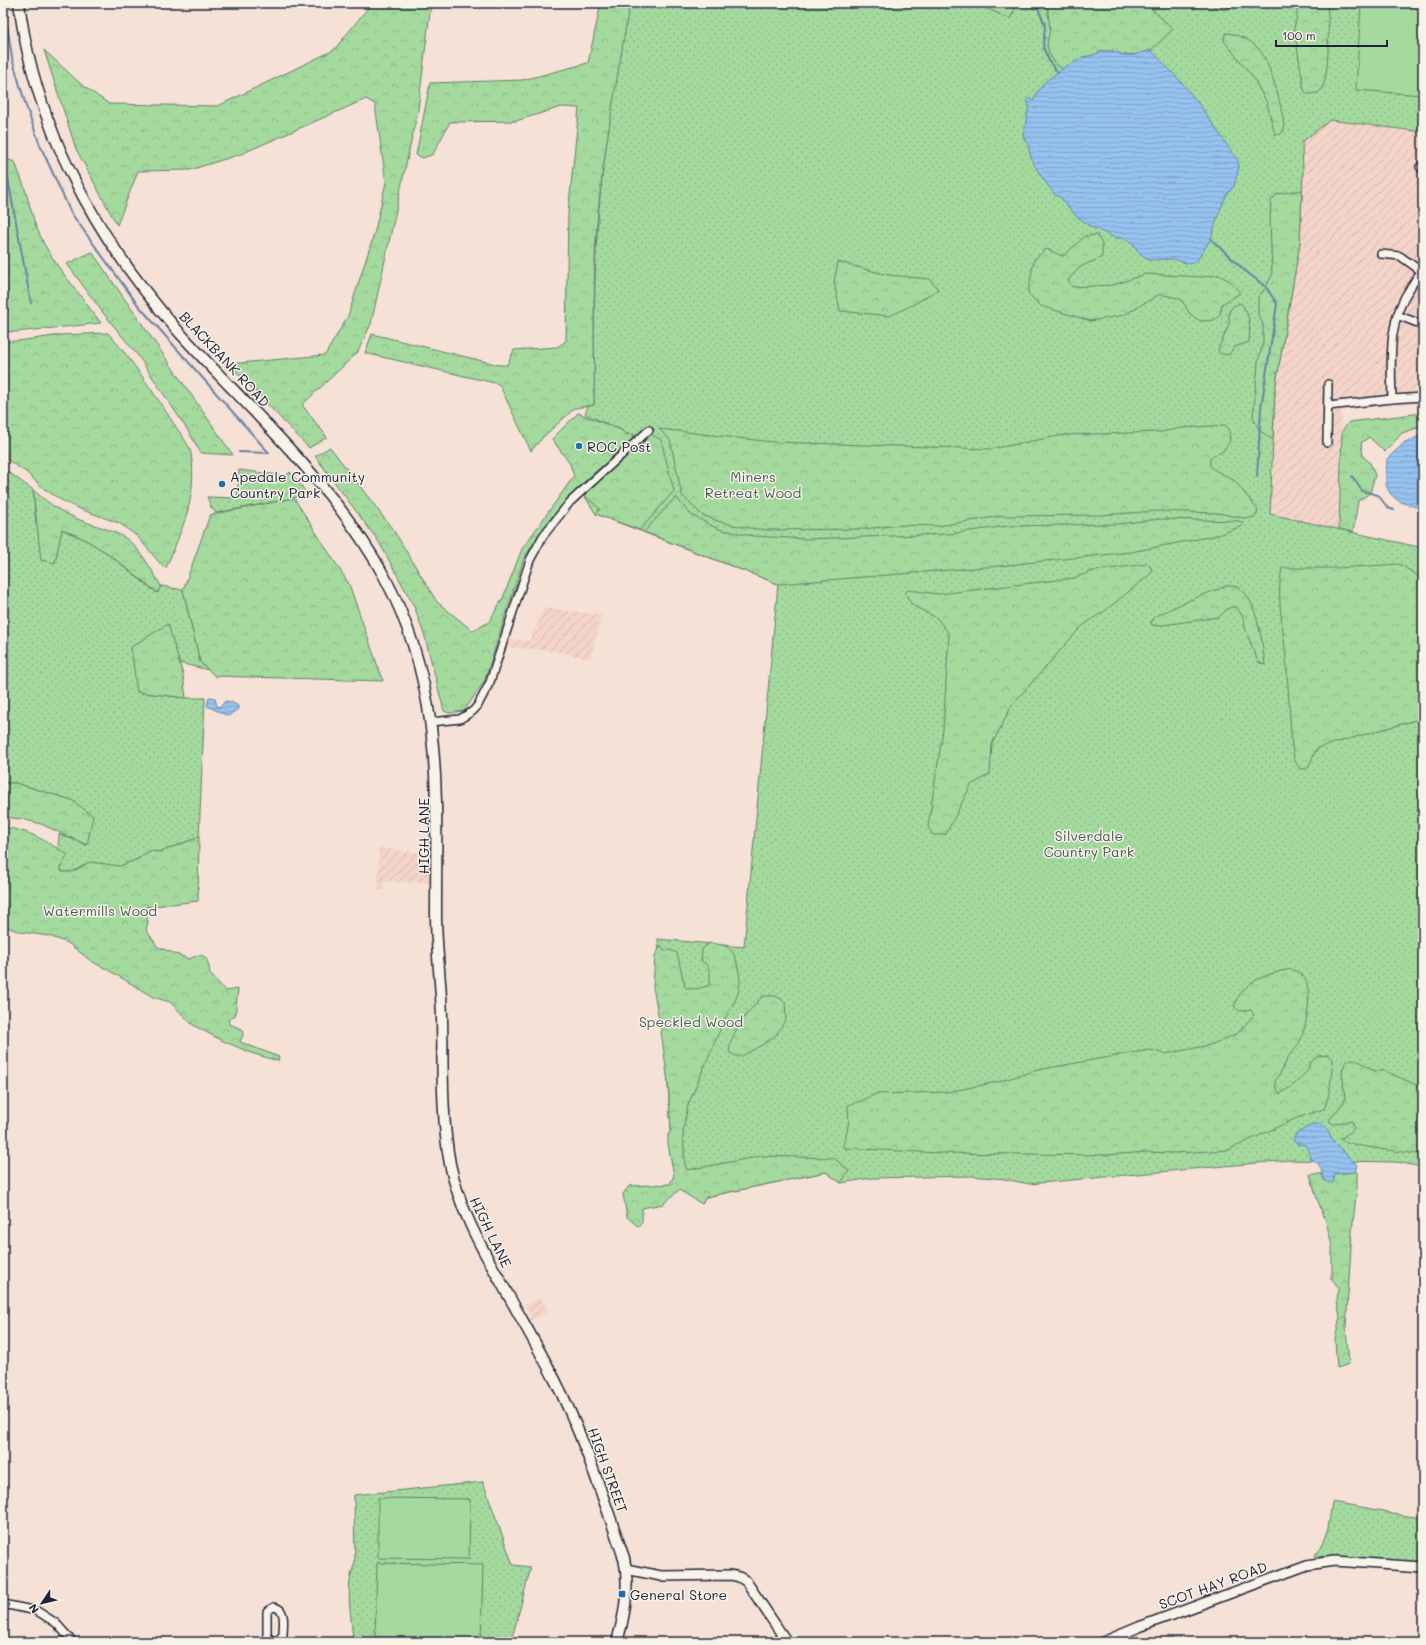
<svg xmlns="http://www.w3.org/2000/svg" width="1426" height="1645" viewBox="0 0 1426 1645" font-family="Mali,sans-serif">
<defs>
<pattern id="industrial-furrows" width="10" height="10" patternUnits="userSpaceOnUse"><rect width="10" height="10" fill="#f4d4c8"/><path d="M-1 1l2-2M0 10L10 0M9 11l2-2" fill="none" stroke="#d1b6ad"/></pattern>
<pattern id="grass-dots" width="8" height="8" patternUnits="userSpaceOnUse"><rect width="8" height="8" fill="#a4da9e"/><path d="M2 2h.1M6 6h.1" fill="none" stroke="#8dbb89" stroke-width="1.8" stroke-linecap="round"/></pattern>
<pattern id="forest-crowns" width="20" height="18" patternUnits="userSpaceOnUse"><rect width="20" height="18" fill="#a4da9e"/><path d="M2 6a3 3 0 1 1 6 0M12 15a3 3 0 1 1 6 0" fill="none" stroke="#8dbb89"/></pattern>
<pattern id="water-rules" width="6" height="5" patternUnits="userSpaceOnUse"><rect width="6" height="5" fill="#96c2ef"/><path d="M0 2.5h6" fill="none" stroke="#81a6ce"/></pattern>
</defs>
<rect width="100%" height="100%" fill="#f5e1d5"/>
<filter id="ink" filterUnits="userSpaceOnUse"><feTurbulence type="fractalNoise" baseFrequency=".025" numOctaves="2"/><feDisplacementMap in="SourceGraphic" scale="8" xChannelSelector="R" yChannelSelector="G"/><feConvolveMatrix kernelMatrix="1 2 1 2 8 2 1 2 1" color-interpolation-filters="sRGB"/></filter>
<g filter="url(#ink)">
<g fill="url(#industrial-furrows)">
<path d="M1329 120 1423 132V392L1342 399 1339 529 1270 514 1275 389 1300 242 1303 174 1302 141Z"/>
<path d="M544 608 602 615 590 659 554 651 505 647 509 639 530 641Z"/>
<path d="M379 848 432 854V883L384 881 383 890H378Z"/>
<path d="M541 1298 548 1312 530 1320V1314L525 1305Z"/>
</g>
<g fill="url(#grass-dots)" stroke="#637e6c">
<path d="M629 3H1423V132L1330 120 1302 142 1303 174 1300 242 1275 389 1270 514 1423 548V1167L1396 1162 1290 1160 1029 1184 1005 1179 971 1176 872 1178 841 1183 826 1172 706 1197 702 1204 668 1136 671 1129 658 939 744 947 778 584 596 514 583 494 621 456 634 435 625 434 621 430 585 414 588 406 594 405C595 339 593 273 599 207 605 139 618 71 629 3Z"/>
<path d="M3 468 33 490 36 524 55 563 61 529 86 540 107 553 157 593 161 586 183 590 200 662 209 670 179 663 167 624 137 692 186 698H205L199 837 160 852 149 851 138 859 120 866 80 868 72 872H62L60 868 67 855 58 849 59 834 87 845 72 800 15 783H3Z"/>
<path d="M239 470 286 476 290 472 306 492 294 498 216 513 211 507 207 497 237 498Z"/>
<path d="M483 1482 513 1565 531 1567 511 1642H353C352 1617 344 1587 355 1563L354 1495Z"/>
<path d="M1332 1502 1384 1511 1391 1514 1423 1518V1564L1376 1559 1315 1556 1327 1534Z"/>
</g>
<g fill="url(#forest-crowns)" stroke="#637e6c">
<path d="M372 3H431L418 110 371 324 357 353 302 405 327 437 309 448 229 364 325 355 348 316 375 231 386 182 375 104 366 99 241 154 190 170 138 171 117 225 76 149 44 50 82 85 109 104 218 106 334 50Z"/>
<path d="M601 3H628L629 7C618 75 605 143 598 211 592 275 595 341 594 405L575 408 543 437 531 451 499 384 365 353 372 334 499 365H507L514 350 557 347 566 341 568 214 579 108 561 107 516 121 450 122 433 154 423 158 416 155 430 83 523 80 588 63Z"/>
<path d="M988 3H1018L1010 19 986 8Z"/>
<path d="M1047 3H1145L1173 29 1151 50 1142 54 1123 55 1113 51H1102L1094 55 1083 57 1063 69 1057 65 1049 54 1047 44 1050 29Z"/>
<path d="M1210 3H1235L1234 5 1225 10 1217 8Z"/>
<path d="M1297 3H1327C1329 18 1330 79 1321 90 1317 94 1311 94 1306 94L1304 90 1294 28 1297 16Z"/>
<path d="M1225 33C1236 33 1253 41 1260 50 1271 66 1284 111 1284 130L1281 134 1275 135 1267 103 1253 77 1224 41Z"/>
<path d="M3 158 15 162 25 189 35 224 44 244 57 265 101 323 16 332 3 331Z"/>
<path d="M1302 190 1300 243 1275 389 1273 440 1259 430 1253 417 1258 362 1263 343V324L1258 315V297L1266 287 1272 275 1270 217 1271 201 1277 194Z"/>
<path d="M1097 235 1102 244V257L1080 267 1068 280 1072 287 1113 285 1146 274 1202 277 1219 275 1230 281 1240 293 1222 304 1220 315 1214 320 1200 321 1190 314 1181 299 1160 294 1124 315 1091 321 1041 306 1028 293 1034 260 1046 249 1062 256 1068 252 1085 236Z"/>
<path d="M92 252 233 455 201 453 187 429 139 357 104 314 67 264Z"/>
<path d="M838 262 888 275 930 279 938 289 916 303 890 316 840 311 834 282Z"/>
<path d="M1241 303C1251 317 1250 326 1249 342L1234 347 1229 355 1221 354 1218 350 1229 324V312L1233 306Z"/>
<path d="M108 333C133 361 153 392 174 424 179 432 189 444 191 453 198 498 182 528 166 568L163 567 138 537 119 523 80 509 63 501 43 488 26 472 3 457V341H18L61 335Z"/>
<path d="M578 413 621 430 625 434 634 435 631 441 585 481 551 518 524 558 484 682 464 711 449 713 444 711 425 637 414 606 379 542 315 456 330 447 394 531 437 602 473 631 489 622 503 598 522 549 574 476 570 464 552 439Z"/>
<path d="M1423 413V426L1402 433 1385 452 1369 437 1361 443 1363 456 1370 463 1375 475 1370 493 1358 501 1353 532 1339 529 1342 431 1349 422Z"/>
<path d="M1225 425 1229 429 1230 441 1222 452 1212 456 1210 459V466L1213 469 1235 481 1258 510 1256 516 1251 518H1244L1218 513 1157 511 1101 515 1001 516 938 526 902 525 863 529 767 530 742 527 718 521 702 515 682 495 670 440 659 429 773 442 991 449 1064 435 1161 432 1182 428Z"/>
<path d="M651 434 661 440 674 491 640 530 596 514 600 509 583 494 602 476Z"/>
<path d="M33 490C45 500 57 510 71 516 87 524 106 527 122 536 139 545 152 571 161 586L158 593 107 553 86 540 62 529 55 563 41 560Z"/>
<path d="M676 497 690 514 712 526 722 530 753 536 806 539 948 534 1008 526 1118 524 1160 519 1239 521 1243 523 1242 526 1218 535 1131 552 998 566 778 584 644 532Z"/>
<path d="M294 498 349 584 383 681 215 676 200 662 183 590 210 515Z"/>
<path d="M1147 564 1151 567 1152 572 1148 576 1106 610 1081 627 1012 705 992 744 990 774 971 785 946 834 939 835H933L928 827 943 730 949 634 937 618 912 605 905 593 908 590 939 594 1074 578 1093 571Z"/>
<path d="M1399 564 1423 579V718L1317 748 1308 768 1300 769 1294 759 1292 746C1289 710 1288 674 1284 639 1281 614 1277 593 1282 568H1337Z"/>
<path d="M1227 586C1231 586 1235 586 1239 588 1257 597 1263 647 1265 665L1258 662 1246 631 1243 617 1237 608 1232 607 1227 609 1219 617 1156 626 1151 624 1153 618C1177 605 1201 595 1227 586Z"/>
<path d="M168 624 183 675 186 698 137 692 131 647Z"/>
<path d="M3 783H15L72 800 93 816 87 845 41 824 22 819 3 817Z"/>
<path d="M3 827C31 831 44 840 68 855L60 868 62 872H72L90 862 120 866 138 859 149 851 160 852 199 837 198 901 145 907 148 922 146 930 158 947 189 959C192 958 196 955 199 955 208 954 209 967 210 974L226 991 238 989 235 1016 228 1020 229 1024 242 1029 243 1035 240 1042 279 1057 278 1061 251 1053 221 1040 193 1025 170 1002 153 997 110 971 91 961 68 943 49 936 21 932 3 926Z"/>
<path d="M710 943C715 944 721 944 725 946 731 948 734 954 736 960 744 986 739 996 725 1018L688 1105 683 1131 685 1165 687 1170 762 1156 834 1158 849 1171 841 1183 826 1172 706 1197 702 1204 679 1190 663 1204 642 1208V1222L639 1227 627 1217 623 1194 629 1186 670 1184 674 1175 668 1144V1136L671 1129 668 1082 660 1024 653 987 655 956 661 945 664 950H670L677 953 685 987C692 991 702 988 710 985 710 975 712 966 701 961L702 949Z"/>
<path d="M1291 969C1294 971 1299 972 1302 975 1315 986 1306 1032 1298 1045 1295 1050 1291 1053 1288 1057 1284 1066 1281 1073 1275 1081L1276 1088 1280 1094 1295 1084 1308 1070 1310 1063 1318 1056 1329 1055 1333 1059C1331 1077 1331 1093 1324 1109L1297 1118 1228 1150 1174 1153 1146 1152 1107 1155 939 1153 844 1148C843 1141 845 1138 847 1132 849 1123 849 1114 848 1105 858 1103 866 1098 876 1094L948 1092 997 1082 1038 1070 1131 1053 1150 1050 1165 1054 1210 1045 1237 1034 1254 1015 1251 1010 1239 1011 1234 1006C1243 981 1266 974 1291 969Z"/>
<path d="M763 996H776L785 1002 786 1019 776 1035 765 1043 742 1056H736L729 1052C732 1029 748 1012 763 996Z"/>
<path d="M1351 1059 1361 1062 1374 1071H1385L1423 1088V1155C1403 1151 1355 1148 1340 1139L1352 1131 1354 1127 1352 1121 1333 1124 1330 1122V1119L1344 1102 1345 1098 1342 1072 1345 1063Z"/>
<path d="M1340 1172H1357V1188L1352 1231 1346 1327 1349 1364 1337 1368 1335 1340 1340 1316 1337 1302 1338 1287 1332 1279V1246L1326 1221 1317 1199 1310 1174H1322L1324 1180 1334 1174Z"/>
</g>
<g fill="#a4da9e" stroke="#637e6c">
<path d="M1361 3H1423V95L1356 90Z"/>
<path d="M378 1498 470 1499 469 1559 378 1558Z"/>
<path d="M377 1563 483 1565 481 1640 375 1637Z"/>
</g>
<g fill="url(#water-rules)" stroke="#6882a7">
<path d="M1151 50 1184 85 1202 108 1238 161 1239 167 1234 186 1226 196 1218 215 1211 239 1196 262 1189 264 1174 259 1149 260 1138 252 1133 243 1123 238H1115L1088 225 1074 214 1060 197 1055 195 1041 176 1033 163 1029 151 1028 144 1023 137 1029 105 1027 101 1029 98 1033 101 1035 98 1037 92 1046 81 1065 67 1083 57 1094 55 1102 51H1113L1123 55H1134Z"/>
<path d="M1423 435V508C1410 506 1392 502 1387 487 1384 481 1387 466 1387 459L1405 442Z"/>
<path d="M209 697 215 698 217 707 221 706 225 701 231 702 238 706V709L228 716 207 706Z"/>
<path d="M1312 1124H1322L1327 1129 1334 1142 1357 1165 1355 1172 1334 1174V1181L1329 1183 1324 1180C1321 1170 1321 1162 1310 1159L1309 1151 1305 1145 1297 1144 1293 1140 1296 1134Z"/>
</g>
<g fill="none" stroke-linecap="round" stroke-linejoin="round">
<g stroke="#6882a7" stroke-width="2">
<path d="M4 3 12 58 26 106 40 145 71 213 138 305 269 453 239 452"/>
<path d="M1036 3 1045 25 1043 47 1049 61 1058 73"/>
<path d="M1281 3V4"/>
<path d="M3 152 31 303"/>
<path d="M1211 239 1244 270 1266 287 1277 304 1261 408 1257 477"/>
<path d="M1352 476 1362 491 1378 495 1388 508 1394 510"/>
</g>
<g stroke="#22223b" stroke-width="10">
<g id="minor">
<path d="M1420 167 1423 168"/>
<path d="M1381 254 1400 256 1421 271"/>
<path d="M1397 315 1423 325"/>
<path d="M1392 399C1391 358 1387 321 1412 285 1415 280 1419 274 1423 270"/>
<path d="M1328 406 1392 399 1423 397"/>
<path d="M1327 443 1328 384"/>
<path d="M431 722 460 719 473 711 478 705 490 682 530 560 543 536 570 502 649 430"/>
<path d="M3 1604 37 1611 56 1623 73 1642"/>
<path d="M274 1607C287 1609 283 1625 283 1635L278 1640 274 1641 269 1638 267 1635V1611Z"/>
</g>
</g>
<g stroke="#22223b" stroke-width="12">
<g id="tertiary">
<path d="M626 1569 661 1576 731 1575 739 1577 746 1581 787 1642"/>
<path d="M1103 1642 1139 1627 1307 1565 1334 1561 1423 1567"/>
</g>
</g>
<g stroke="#22223b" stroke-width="13">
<path id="secondary" d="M19 3C35 128 97 239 179 332 250 411 333 482 384 576 444 688 436 792 436 914 436 948 441 982 442 1017 443 1066 441 1116 450 1164 459 1207 479 1244 501 1282 519 1315 538 1347 555 1380 584 1437 603 1498 624 1558 630 1585 625 1615 617 1642"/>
</g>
<use href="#minor" stroke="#f7f3e8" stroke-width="7"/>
<use href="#tertiary" stroke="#f7f3e8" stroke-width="9"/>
<use href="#secondary" stroke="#f7f3e8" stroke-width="10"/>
</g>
</g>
<g fill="#1f6fb2" stroke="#f7f3e8" stroke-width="1.5">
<circle cx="579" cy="446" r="4"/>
<circle cx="222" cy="484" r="4"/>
<rect x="618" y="1590" width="8" height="8" rx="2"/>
</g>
<g text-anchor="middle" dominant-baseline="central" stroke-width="3" stroke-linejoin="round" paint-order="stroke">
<g font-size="14" fill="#22223b" stroke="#f7f3e8">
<text transform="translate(225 359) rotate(47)">BLACKBANK ROAD</text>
<text transform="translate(423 836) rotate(-90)">HIGH LANE</text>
<text transform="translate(491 1232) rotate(64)">HIGH LANE</text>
<text transform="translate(608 1470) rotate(70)">HIGH STREET</text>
<text transform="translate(1213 1585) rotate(-20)">SCOT HAY ROAD</text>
</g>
<g font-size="14" fill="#22223b" stroke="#f7f3e8" text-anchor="start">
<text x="587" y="446">ROC Post</text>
<text x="230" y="476">Apedale Community<tspan x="230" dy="16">Country Park</tspan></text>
<text x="630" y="1594">General Store</text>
</g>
<g font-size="14" fill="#495959" stroke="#f7f3e8">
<text x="753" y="476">Miners<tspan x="753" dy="16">Retreat Wood</tspan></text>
<text x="1089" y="835">Silverdale<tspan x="1089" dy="16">Country Park</tspan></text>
<text x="100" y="910">Watermills Wood</text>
<text x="691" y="1021">Speckled Wood</text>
</g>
</g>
<rect width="1426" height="1645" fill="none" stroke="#f7f3e8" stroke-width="16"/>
<rect x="8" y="8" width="1410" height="1629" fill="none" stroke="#22223b" stroke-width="1.5" filter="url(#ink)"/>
<g transform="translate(42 1603) rotate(235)" stroke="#f7f3e8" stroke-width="3" paint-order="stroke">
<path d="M0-3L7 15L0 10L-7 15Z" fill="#22223b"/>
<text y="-6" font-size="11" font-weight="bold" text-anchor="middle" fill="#22223b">N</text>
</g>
<path d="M1276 40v6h111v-6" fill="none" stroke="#22223b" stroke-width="2"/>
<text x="1282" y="40" font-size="12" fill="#22223b" stroke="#f7f3e8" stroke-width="3" paint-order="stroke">100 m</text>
</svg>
